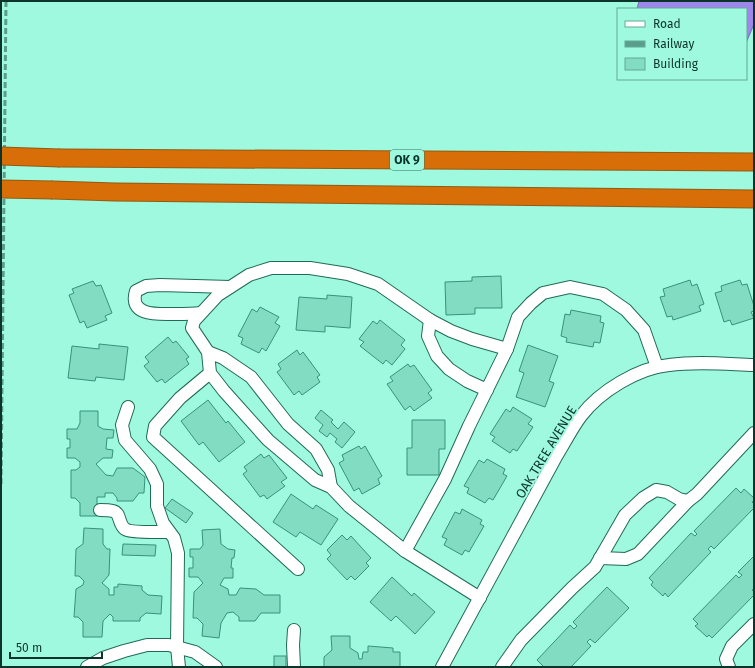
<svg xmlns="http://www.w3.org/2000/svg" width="755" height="668" viewBox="0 0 755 668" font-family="'Fira Sans',sans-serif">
<rect width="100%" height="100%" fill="#9ef9de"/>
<path fill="#9f86eb" stroke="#736db1" d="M639 1H754V24L746 43V9H637Z"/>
<g fill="#81dcc2" stroke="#35937b">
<path d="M501 276 502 308H475V314L446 315 445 282 472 281V277Z"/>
<path d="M690 280 692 286 697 284 704 304 699 306 701 311 673 320 672 316 667 317 660 297 665 296 663 289Z"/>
<path d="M740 280 742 285 747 284 754 306V311L751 312 754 318 732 325 730 320 724 322 715 293 722 291 721 286Z"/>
<path d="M93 281 96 286 101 285 112 313 105 316 107 320 87 328 84 321 80 323 69 295 74 293 72 289Z"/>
<path d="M327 295 352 297 350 328 325 326V332L296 330 299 297 327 299Z"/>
<path d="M260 307 279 317 275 323 280 326 266 351 262 348 259 353 241 344 243 338 238 336 252 309 257 312Z"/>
<path d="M571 310 601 316 600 322 604 323 600 343 594 342 593 347 566 342 567 338 561 336 565 314 570 315Z"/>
<path d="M380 320 405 340 401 345 405 349 392 365 386 360 383 364 360 346 364 342 359 339 373 321 377 324Z"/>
<path d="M168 337 173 343 176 341 189 357 186 359 189 364 165 383 162 379 157 382 144 366 149 362 145 357Z"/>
<path d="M99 344 128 347 124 380 96 377 95 381 68 378 72 346 99 349Z"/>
<path d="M528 345 558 356 549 381 554 383 545 407 516 397 524 373 519 371Z"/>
<path d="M297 350 300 355 303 352 320 375 317 377 320 382 302 395 299 391 294 395 277 372 281 369 278 364Z"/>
<path d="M408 364 410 367 414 365 432 390 428 393 432 398 414 411 410 406 405 410 387 384 393 381 390 377Z"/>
<path d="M208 400 226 423 228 421 245 442 219 462 203 442 199 445 181 421Z"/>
<path d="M513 407 532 419 528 424 533 427 517 451 513 449 510 453 492 441 495 437 490 434 506 409 510 412Z"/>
<path d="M321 410 333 420 331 422 338 429 344 422 355 432 342 448 335 442 337 439 330 433 327 437 319 431 323 425 315 418Z"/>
<path d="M80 411H98V426L103 429 114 430 113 438H107L106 449 113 450 112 458H103L96 464 106 475 113 476 117 468H133L145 477 144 493H139L133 501H117V498L113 493H105V497H97V516H80V503L75 498H71V470H76L80 467V462L75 458H67V448H70V439H67V429H77L80 423Z"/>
<path d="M412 420H445V449H439V475H407V448H412Z"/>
<path d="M359 446 361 449 365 446 382 476 378 479 380 484 362 494 359 488 354 491 339 463 344 460 342 455Z"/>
<path d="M261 454 264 458 269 455 287 478 281 482 285 486 267 499 264 495 260 497 243 474 247 471 244 467Z"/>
<path d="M487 459 505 469 503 474 507 476 493 500 489 498 485 503 467 493 469 488 464 486 479 460 484 463Z"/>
<path d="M736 488 741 493 744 489 754 498V501L752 502 754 504V508L714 549 711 546 708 549 711 552 668 597 665 593 663 596 651 585 653 582 649 578 691 533 695 536 697 534 694 531Z"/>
<path d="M291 494 313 509 316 505 338 519 321 545 300 532 296 537 273 522Z"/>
<path d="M172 499 193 513 186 523 165 508Z"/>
<path d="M462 509 482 520 480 524 484 526 469 552 465 550 462 555 444 545 447 539 442 537 455 512 460 514Z"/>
<path d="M84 528 103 529V544L107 549H110L109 575 102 583 109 589V595H114V587H118V584L142 586V590L148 595 162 596 161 614 146 613 140 618V621H113V617L110 614 103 621 102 637H83V622L78 617H74L76 589 83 585 84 581 79 576H75L76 549 83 544Z"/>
<path d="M220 529 221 544 228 549 235 550 234 558H232L231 568H233V578H224L220 585 228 589 229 595H236L240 588 256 589 264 595H280V613H261L255 621H239V617L233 612 227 613 221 623 219 638 202 636 203 624 197 618H193L194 592 203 583 198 577H189V568H193V557H190V549H200L203 545 202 530Z"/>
<path d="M342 535 347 540 351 536 371 558 366 563 369 566 355 580 351 576 347 580 327 559 331 555 327 550Z"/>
<path d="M123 544 156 545 155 556 122 555Z"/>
<path d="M754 556V589L752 590 754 592V595L712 638 709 635 707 637 695 626 698 624 693 619 736 575 739 578 742 575 738 572Z"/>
<path d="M392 577 412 596 414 593 435 612 415 634 396 616 391 621 370 602Z"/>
<path d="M607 587 629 608 595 643 590 639 587 642 591 646 571 667H544L537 660 570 625 574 629 577 626 573 622Z"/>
<path d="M331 636H350V648L358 653 359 659H362L363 652H368V646L393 648V652H400V667H324V657L332 650Z"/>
<rect x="274" y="656" width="12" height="11"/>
</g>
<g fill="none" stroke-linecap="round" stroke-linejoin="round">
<g stroke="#226a58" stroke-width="14">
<g id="minor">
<path d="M201 313C192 314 184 314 175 314 159 314 128 317 136 291L146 286 160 285 230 287"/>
<path d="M430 320 428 336 437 356 449 369 467 381 487 390"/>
<path d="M208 352 223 358 251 377 288 424 316 449 328 470 331 487"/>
<path d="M210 373 180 398 155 426 153 437 298 569"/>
<path d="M128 407 122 425 125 440 150 469 157 484V506L163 523 174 538 178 553 177 647 179 667"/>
<path d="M100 510C105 510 109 510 113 511 121 513 118 524 125 529 130 533 161 532 169 532"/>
<path d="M405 551 445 479 469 426 507 349 518 317 531 303 543 293 570 287 603 294 626 310 644 330 657 367"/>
<path d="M600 558 626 559 638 554 688 501"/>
<path d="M480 598 405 551 349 506 331 487 315 480 268 440 224 391 210 373 208 352 192 328 194 321 218 295 249 275 271 268H310L348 274 378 284 430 320 451 331 472 339 507 349"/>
<path d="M294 630 293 645 294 667"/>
<path d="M87 667 103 658 124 651 147 645H169L195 652 216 667"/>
<path d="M442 667 557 455C565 442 572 428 581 416 600 391 638 368 669 365 697 361 726 364 754 365"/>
<path d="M502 667 521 640 572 588 595 567 625 515 643 498 656 490 667 492 679 499 688 501 697 494 754 433"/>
<path d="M729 667 726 659 732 646 754 624"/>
</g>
</g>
<g stroke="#915a13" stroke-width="19">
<g id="highway">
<path d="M60 158 754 162"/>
<path d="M53 190 115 192 754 199"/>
</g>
</g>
<use href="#minor" stroke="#fff" stroke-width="12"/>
<use href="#highway" stroke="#d86e07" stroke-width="17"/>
<path stroke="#5a9e8a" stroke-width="3" stroke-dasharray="6 3" stroke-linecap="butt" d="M1 484 6 1"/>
<g stroke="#915a13" stroke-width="19" stroke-linecap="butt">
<g id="highway-bridge">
<path d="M1 156 60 158"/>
<path d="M1 189 53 190"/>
</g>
</g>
<use href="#highway-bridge" stroke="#d86e07" stroke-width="17"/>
</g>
<g text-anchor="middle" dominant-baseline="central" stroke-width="4" stroke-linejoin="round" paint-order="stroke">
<rect fill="#9ef9de" stroke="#386f60" stroke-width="1" x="390" y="150" width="34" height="20" rx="3"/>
<g font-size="12" font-weight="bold" fill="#0c342a">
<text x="407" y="160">OK 9</text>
</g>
<g font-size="13" fill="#0c342a" stroke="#9ef9de">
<text transform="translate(546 452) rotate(-59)">OAK TREE AVENUE</text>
</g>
</g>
<rect width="755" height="668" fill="none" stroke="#0c342a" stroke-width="4"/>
<rect x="617" y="8" width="130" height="72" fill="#9ef9de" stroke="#64aa96"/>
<rect x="625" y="21" width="20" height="6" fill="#ffffff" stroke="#64aa96"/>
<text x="653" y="28" font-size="12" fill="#0c342a">Road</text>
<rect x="625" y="41" width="20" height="6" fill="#5a9e8a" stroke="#64aa96"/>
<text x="653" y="48" font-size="12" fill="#0c342a">Railway</text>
<rect x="625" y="58" width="20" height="12" fill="#81dcc2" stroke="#64aa96"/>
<text x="653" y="68" font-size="12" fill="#0c342a">Building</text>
<path d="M10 652v6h92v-6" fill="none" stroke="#0c342a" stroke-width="2"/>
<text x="16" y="652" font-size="12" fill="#0c342a" stroke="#9ef9de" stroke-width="3" paint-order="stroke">50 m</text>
</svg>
